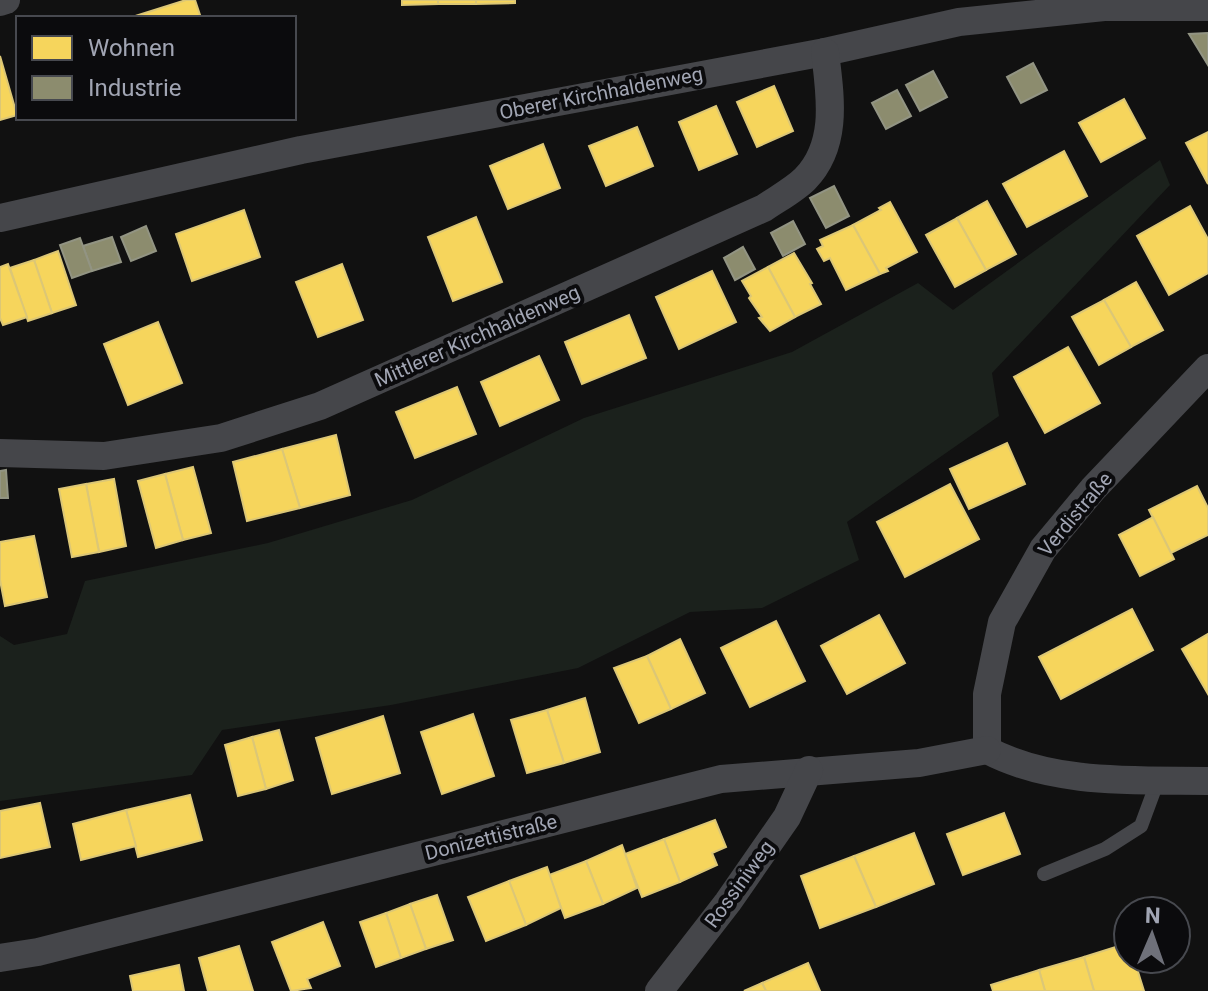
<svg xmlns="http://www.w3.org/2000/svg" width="1208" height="991" viewBox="0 0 1208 991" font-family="Roboto,sans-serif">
<rect width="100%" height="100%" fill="#111"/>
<path fill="#1b211c" d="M1160 160 1170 185 992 373 999 416 847 522 859 560 762 608 690 612 578 668 391 705 222 730 192 775 0 801V636L14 645 67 634 85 581 268 543 412 500 584 418 792 352 918 283 953 310Z"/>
<g fill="#f6d55c" stroke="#dcc776" stroke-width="2">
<path d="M186 0H195L201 18H129Z"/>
<path d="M402 0H438V4L402 5Z"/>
<rect x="438" y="0" width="38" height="4"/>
<path d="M476 0H515V3L476 4Z"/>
<path d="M0 56 17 115 0 120Z"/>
<path d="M774 86 793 131 757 147 737 102Z"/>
<path d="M1124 99 1145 138 1101 162 1079 123Z"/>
<path d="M716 106 737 154 699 170 679 122Z"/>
<path d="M637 127 653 166 606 186 589 146Z"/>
<path d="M1208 132V184L1186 143Z"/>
<path d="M543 144 560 188 508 209 490 166Z"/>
<path d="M1064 151 1087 196 1027 227 1003 184Z"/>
<path d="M987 201 1016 254 986 270 957 218Z"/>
<path d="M890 202 917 252 886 268 888 271 880 274 853 225 881 210 879 208Z"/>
<path d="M1190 206 1208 239V273L1169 295 1137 236Z"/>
<path d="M244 210 260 257 192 281 176 234Z"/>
<path d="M476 217 502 282 453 301 428 237Z"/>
<path d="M957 218 986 270 955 287 926 235Z"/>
<path d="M853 225 880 274 846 290 830 258 824 261 817 249 823 246 820 240Z"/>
<path d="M58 251 76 305 52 313 34 260Z"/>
<path d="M794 253 812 283 810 284 821 304 795 317 768 267Z"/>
<path d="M34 260 52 313 28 321 10 268Z"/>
<path d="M8 264 27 317 3 325 0 318V267Z"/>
<path d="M342 264 363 320 318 337 296 282Z"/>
<path d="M768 267 795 317 770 331 759 318 762 317 749 298 751 296 742 281Z"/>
<path d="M712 271 736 322 679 349 656 297Z"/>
<path d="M1136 282 1163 330 1131 347 1104 300Z"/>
<path d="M1104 300 1131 347 1099 365 1072 317Z"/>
<path d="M629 315 646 358 582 384 565 342Z"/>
<path d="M158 322 182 383 128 405 104 344Z"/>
<path d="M1068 347 1100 403 1045 433 1014 377Z"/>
<path d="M539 356 559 400 500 426 481 382Z"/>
<path d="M457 387 476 434 415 458 396 412Z"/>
<path d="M336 435 350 495 300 508 282 449Z"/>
<path d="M1007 443 1025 484 969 509 950 469Z"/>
<path d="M282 449 300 508 247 521 233 462Z"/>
<path d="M193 467 211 533 183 540 165 474Z"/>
<path d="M165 474 183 540 156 548 138 481Z"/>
<path d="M114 479 126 546 99 552 86 484Z"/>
<path d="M86 484 99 552 72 557 59 489Z"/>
<path d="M950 484 979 539 905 577 877 522Z"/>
<path d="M1197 486 1208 508V535L1171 553 1149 510Z"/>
<path d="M1153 517 1174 559 1140 576 1119 535Z"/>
<path d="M34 536 47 597 5 606 0 580V542Z"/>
<path d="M1132 609 1153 650 1061 699 1039 657Z"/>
<path d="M879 615 905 663 847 694 821 646Z"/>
<path d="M776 621 805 681 750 707 721 648Z"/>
<path d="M1208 634V694L1182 649Z"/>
<path d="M680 639 705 693 671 709 647 656Z"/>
<path d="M647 656 671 709 639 723 614 668Z"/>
<path d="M585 698 600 752 564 763 547 710Z"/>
<path d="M547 710 564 763 527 773 511 720Z"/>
<path d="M473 714 494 776 442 794 421 732Z"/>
<path d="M383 716 400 773 332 794 316 738Z"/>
<path d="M279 730 293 780 266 789 252 737Z"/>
<path d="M252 737 266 789 238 796 225 745Z"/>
<path d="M190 795 202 840 138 857 126 810Z"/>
<path d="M40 803 50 847 0 858V811Z"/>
<path d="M126 810 136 846 81 860 73 824Z"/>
<path d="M1004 813 1020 854 963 875 947 834Z"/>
<path d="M715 820 726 847 712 853 717 865 680 882 664 839Z"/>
<path d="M914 833 934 884 876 907 854 856Z"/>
<path d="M664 839 680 882 642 897 625 854Z"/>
<path d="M622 845 637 888 603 904 586 861Z"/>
<path d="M854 856 876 907 820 928 801 876Z"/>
<path d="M586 861 603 904 565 918 549 875Z"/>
<path d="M547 867 561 908 526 925 509 881Z"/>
<path d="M509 881 526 925 486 941 468 897Z"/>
<path d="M437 895 453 940 426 949 410 904Z"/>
<path d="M410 904 426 949 401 958 386 913Z"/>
<path d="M386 913 401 958 376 967 360 922Z"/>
<path d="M323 922 340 966 307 979 311 988 291 991 272 942Z"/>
<path d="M1128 943V959H1134L1144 991H1094L1084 957Z"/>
<path d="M239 946 253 991H208L199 958Z"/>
<path d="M1084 957 1094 991H1045L1039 970Z"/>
<path d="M808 963 820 991H766L762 983Z"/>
<path d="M179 965 184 991H133L130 976Z"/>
<path d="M1039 970 1045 991H993L991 985Z"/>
<path d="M762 983 766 991H744Z"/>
</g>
<g fill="#8c8c6e" stroke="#929483" stroke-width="2">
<path d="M1208 33V65L1189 34Z"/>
<path d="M1033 63 1047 90 1021 103 1007 77Z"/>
<path d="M933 71 947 97 920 111 906 85Z"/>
<path d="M897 90 911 116 886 129 872 103Z"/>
<path d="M834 186 849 216 826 228 810 198Z"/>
<path d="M793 221 805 244 783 256 771 233Z"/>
<path d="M146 226 156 251 131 261 121 237Z"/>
<path d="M112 237 121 262 92 271 83 246Z"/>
<path d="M80 238 92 271 72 278 60 245Z"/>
<path d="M743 247 755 269 735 280 724 258Z"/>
<path d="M6 470 8 498H0V471Z"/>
</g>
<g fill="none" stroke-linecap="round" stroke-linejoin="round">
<path stroke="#45464a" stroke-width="14" d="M1044 874 1105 849 1141 826 1158 780"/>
<g stroke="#45464a" stroke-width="28">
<path d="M0 2 6 0"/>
<path d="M0 218 301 150 825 52 959 22 1104 7H1208"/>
<path d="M1208 368 1093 489 1043 549 1002 622 987 694V750C1053 785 1135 780 1208 781"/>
<path d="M0 453 104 456 221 438 320 406 764 208C777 199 794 190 805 179 839 144 830 95 825 52"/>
<path d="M0 958 38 952 721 779 919 763 987 750"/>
<path d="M659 991 728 902 787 817 809 770"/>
</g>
</g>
<g text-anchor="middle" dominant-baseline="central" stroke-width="8" stroke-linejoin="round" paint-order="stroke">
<g font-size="20" fill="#a1a5b3" stroke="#0b0b0d">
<text transform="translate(601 93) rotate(-11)">Oberer Kirchhaldenweg</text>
<text transform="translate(477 336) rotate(-24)">Mittlerer Kirchhaldenweg</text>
<text transform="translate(1075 514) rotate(-50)">Verdistraße</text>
<text transform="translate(491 837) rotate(-14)">Donizettistraße</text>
<text transform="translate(739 884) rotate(-54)">Rossiniweg</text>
</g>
</g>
<rect x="16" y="16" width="280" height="104" fill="#0b0b0d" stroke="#47494f" stroke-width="2"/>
<rect x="32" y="36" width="40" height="24" fill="#f6d55c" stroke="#47494f" stroke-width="2"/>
<text x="88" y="56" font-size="24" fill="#a1a5b3">Wohnen</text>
<rect x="32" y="76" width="40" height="24" fill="#8c8c6e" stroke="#47494f" stroke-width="2"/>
<text x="88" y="96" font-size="24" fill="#a1a5b3">Industrie</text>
<g transform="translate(1152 935) rotate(2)"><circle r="38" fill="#0b0b0d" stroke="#47494f" stroke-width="2"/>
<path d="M0-6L14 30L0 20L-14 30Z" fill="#6f717a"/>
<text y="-12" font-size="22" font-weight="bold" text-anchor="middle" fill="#a1a5b3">N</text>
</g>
</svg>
